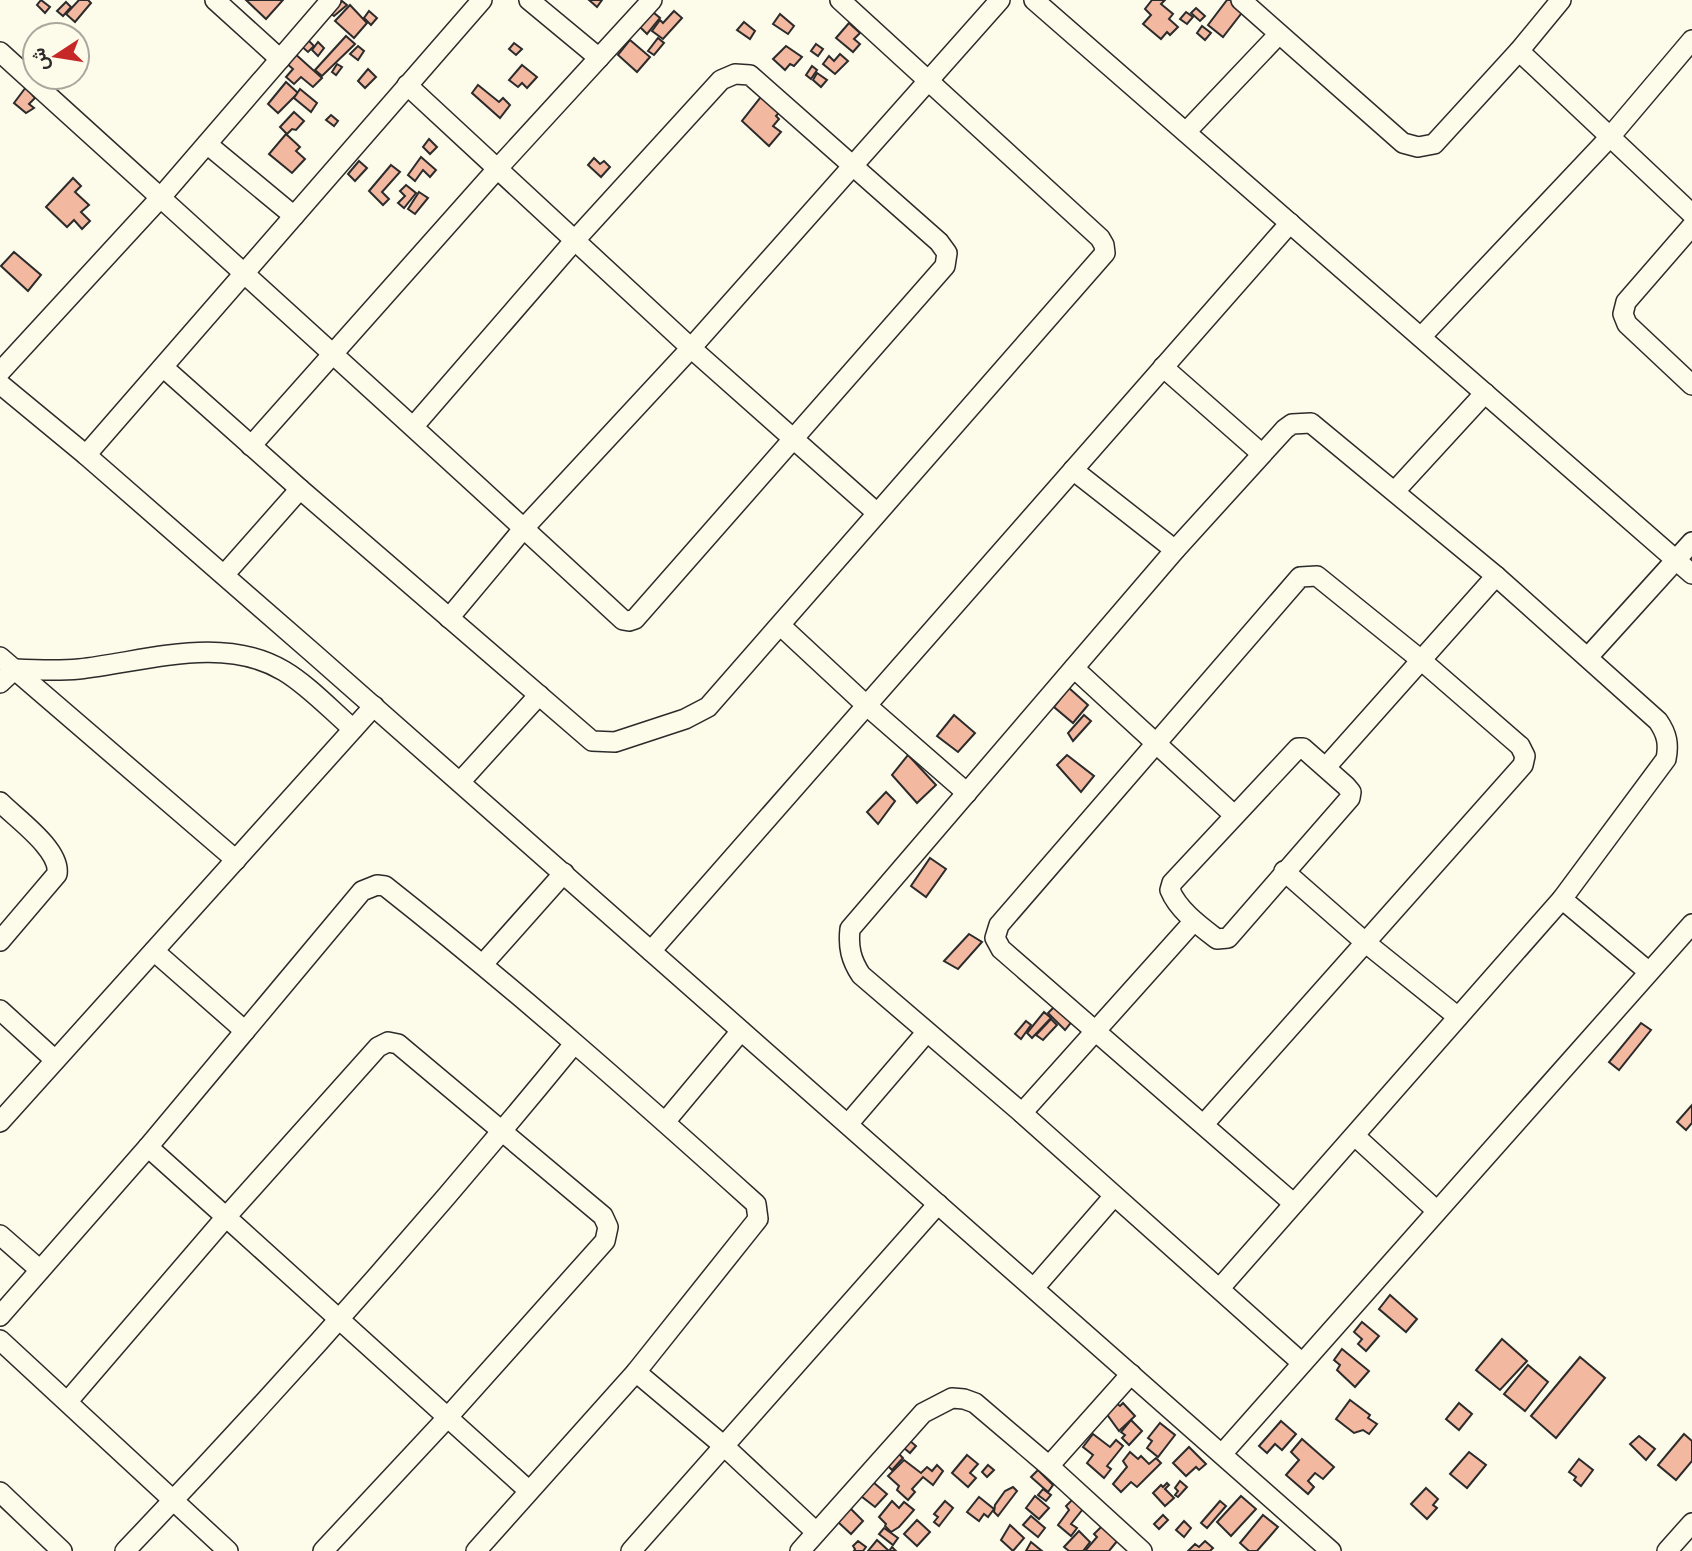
<svg xmlns="http://www.w3.org/2000/svg" width="1692" height="1551" viewBox="0 0 1692 1551" font-family="'Fira Sans Condensed',Vazirmatn,sans-serif">
<rect width="100%" height="100%" fill="#fdfbea"/>
<g fill="#f2b8a0" stroke="#2b2b2b" stroke-width="2">
<path d="M41 0 50 7 45 13 37 5Z"/>
<path d="M79 0H88L91 3 75 22 66 14Z"/>
<path d="M246 0H283L266 19Z"/>
<path d="M589 0H602L597 7Z"/>
<path d="M1152 0H1165L1161 4 1173 14 1169 19 1178 27 1170 35 1167 32 1161 39 1143 24 1151 15 1145 9Z"/>
<path d="M1227 0H1231L1244 10 1223 37 1208 25Z"/>
<path d="M342 1 347 5 334 16 330 13Z"/>
<path d="M66 2 71 7 63 16 57 11Z"/>
<path d="M350 5 367 23 354 38 335 21Z"/>
<path d="M647 7 660 18 647 34 640 27 644 23 638 18Z"/>
<path d="M1196 8 1205 16 1200 21 1191 13Z"/>
<path d="M369 11 377 18 371 25 364 18Z"/>
<path d="M674 11 682 18 663 39 652 31 660 20 663 23Z"/>
<path d="M1186 12 1193 17 1187 24 1180 19Z"/>
<path d="M780 14 794 26 788 34 773 24Z"/>
<path d="M744 22 755 31 750 39 737 30Z"/>
<path d="M849 23 860 33 854 39 860 44 853 52 836 38Z"/>
<path d="M1202 26 1211 33 1205 40 1197 33Z"/>
<path d="M346 36 355 44 322 76 315 70Z"/>
<path d="M306 38 314 46 308 52 300 45Z"/>
<path d="M658 38 664 43 654 55 648 51Z"/>
<path d="M630 40 650 57 637 72 618 55Z"/>
<path d="M318 42 324 48 318 56 312 50Z"/>
<path d="M514 43 522 49 516 55 509 49Z"/>
<path d="M816 44 823 49 818 56 811 51Z"/>
<path d="M358 46 364 51 358 60 350 54Z"/>
<path d="M786 46 802 57 794 66 790 64 785 70 773 59Z"/>
<path d="M293 52 322 78 313 87 301 77 294 84 286 77 293 69 285 62Z"/>
<path d="M840 54 848 61 835 74 823 64 829 56 834 61Z"/>
<path d="M337 64 342 67 336 75 332 72Z"/>
<path d="M522 65 537 77 527 88 522 83 518 87 509 80Z"/>
<path d="M812 66 817 70 811 79 806 75Z"/>
<path d="M368 69 376 77 365 88 358 81Z"/>
<path d="M817 73 827 80 821 87 813 80Z"/>
<path d="M286 82 298 93 278 113 268 104Z"/>
<path d="M478 85 499 102 503 98 510 105 500 118 472 93Z"/>
<path d="M26 87 35 98 29 104 34 108 26 113 14 103Z"/>
<path d="M300 89 317 103 311 112 294 98Z"/>
<path d="M764 93 783 108 776 116 779 119 773 126 781 132 769 146 742 121Z"/>
<path d="M294 112 304 121 296 130 292 129 287 134 280 127Z"/>
<path d="M331 115 338 121 334 126 326 120Z"/>
<path d="M286 134 300 147 296 151 305 159 292 173 269 154Z"/>
<path d="M429 139 437 147 430 154 423 147Z"/>
<path d="M421 157 436 170 430 177 423 170 415 181 408 175Z"/>
<path d="M594 158 600 164 604 161 610 167 601 177 588 165Z"/>
<path d="M359 161 367 168 355 181 348 174Z"/>
<path d="M391 165 400 172 382 192 389 199 383 205 369 191Z"/>
<path d="M73 178 81 186 75 192 89 205 81 212 90 221 82 229 74 220 67 227 46 207Z"/>
<path d="M406 185 416 193 404 208 398 203 405 196 400 191Z"/>
<path d="M419 192 428 198 415 214 408 209Z"/>
<path d="M14 252 41 275 28 291 1 266Z"/>
<path d="M1069 688 1088 705 1073 723 1054 707Z"/>
<path d="M954 715 975 733 958 752 937 736Z"/>
<path d="M1084 715 1091 721 1073 741 1068 733Z"/>
<path d="M908 755 936 785 917 803 892 775Z"/>
<path d="M1067 755 1094 776 1081 792 1057 765Z"/>
<path d="M886 792 895 801 878 824 867 812Z"/>
<path d="M930 858 946 869 926 897 911 886Z"/>
<path d="M969 934 982 942 958 969 944 961Z"/>
<path d="M1056 1005 1073 1020 1065 1030 1048 1013Z"/>
<path d="M1044 1012 1051 1018 1032 1038 1027 1033Z"/>
<path d="M1051 1019 1057 1025 1043 1040 1036 1035Z"/>
<path d="M1026 1021 1031 1025 1021 1039 1015 1034Z"/>
<path d="M1641 1023 1651 1030 1619 1070 1609 1062Z"/>
<path d="M1692 1105V1123L1686 1130 1677 1122Z"/>
<path d="M1390 1295 1417 1319 1406 1332 1379 1309Z"/>
<path d="M1362 1322 1379 1336 1366 1351 1358 1344 1362 1339 1354 1332Z"/>
<path d="M1502 1339 1527 1361 1500 1390 1476 1370Z"/>
<path d="M1342 1349 1369 1371 1355 1387 1337 1370 1340 1365 1334 1360Z"/>
<path d="M1580 1357 1605 1378 1556 1438 1531 1416Z"/>
<path d="M1528 1365 1548 1382 1525 1411 1504 1394Z"/>
<path d="M1350 1400 1370 1415 1368 1418 1377 1424 1369 1434 1363 1430 1354 1433 1336 1419Z"/>
<path d="M1116 1403 1120 1406 1123 1403 1135 1416 1119 1431 1106 1413Z"/>
<path d="M1459 1403 1472 1414 1459 1430 1446 1419Z"/>
<path d="M1131 1420 1142 1431 1129 1445 1122 1438 1125 1435 1121 1432Z"/>
<path d="M1281 1421 1296 1434 1282 1450 1275 1444 1267 1453 1259 1446Z"/>
<path d="M1160 1423 1175 1435 1158 1457 1147 1448 1152 1441 1148 1438Z"/>
<path d="M1093 1434 1110 1447 1116 1440 1123 1446 1107 1466 1111 1469 1104 1478 1087 1463 1093 1455 1083 1447Z"/>
<path d="M1684 1434 1692 1441V1461L1676 1480 1658 1465Z"/>
<path d="M1639 1436 1655 1449 1646 1460 1630 1444Z"/>
<path d="M1302 1439 1334 1467 1323 1479 1315 1473 1308 1481 1314 1487 1308 1494 1286 1475 1299 1460 1291 1452Z"/>
<path d="M909 1440 916 1446 910 1453 904 1448Z"/>
<path d="M1189 1447 1206 1464 1199 1470 1196 1467 1186 1476 1173 1463Z"/>
<path d="M1130 1452 1138 1459 1141 1456 1149 1464 1156 1458 1161 1463 1137 1487 1131 1482 1121 1492 1113 1484 1127 1467 1123 1461Z"/>
<path d="M1469 1452 1486 1465 1467 1488 1450 1474Z"/>
<path d="M898 1453 903 1458 892 1470 887 1465Z"/>
<path d="M967 1455 978 1464 970 1473 976 1478 968 1487 952 1473Z"/>
<path d="M1579 1459 1593 1470 1581 1486 1574 1480 1576 1477 1569 1472Z"/>
<path d="M904 1460 921 1473 927 1467 932 1471 937 1465 943 1471 933 1485 923 1477 912 1489 915 1492 908 1500 897 1490 899 1486 888 1476Z"/>
<path d="M988 1465 994 1470 987 1477 982 1472Z"/>
<path d="M1038 1470 1053 1485 1048 1492 1031 1477Z"/>
<path d="M1180 1481 1187 1487 1178 1497 1175 1495 1178 1491 1175 1488Z"/>
<path d="M873 1482 887 1494 875 1507 861 1496Z"/>
<path d="M1167 1483 1169 1485 1165 1489 1174 1498 1165 1506 1153 1493 1161 1485 1163 1487Z"/>
<path d="M1013 1487 1017 1491 998 1516 994 1512 995 1505 1005 1491Z"/>
<path d="M1426 1488 1438 1499 1433 1505 1437 1508 1427 1519 1411 1504Z"/>
<path d="M1043 1489 1051 1495 1046 1501 1038 1495Z"/>
<path d="M1035 1496 1049 1508 1039 1519 1026 1508Z"/>
<path d="M1241 1496 1256 1509 1231 1536 1217 1522Z"/>
<path d="M979 1497 994 1509 988 1517 984 1514 979 1521 967 1512Z"/>
<path d="M1072 1500 1083 1509 1071 1524 1077 1528 1071 1536 1058 1525 1069 1510 1066 1506Z"/>
<path d="M892 1501 899 1508 904 1502 914 1510 899 1527 891 1532 885 1526 886 1524 879 1517Z"/>
<path d="M945 1501 953 1508 939 1526 934 1522 938 1517 934 1514Z"/>
<path d="M1220 1501 1226 1506 1207 1528 1201 1523Z"/>
<path d="M850 1508 863 1521 851 1534 838 1522Z"/>
<path d="M1163 1515 1168 1520 1159 1529 1154 1524Z"/>
<path d="M1263 1515 1278 1527 1257 1551H1249L1240 1543Z"/>
<path d="M1031 1516 1045 1528 1038 1537 1023 1525Z"/>
<path d="M917 1520 930 1532 917 1546 904 1534Z"/>
<path d="M1184 1521 1191 1528 1184 1537 1176 1530Z"/>
<path d="M1010 1525 1024 1538 1013 1551 1001 1540Z"/>
<path d="M1102 1526 1118 1540 1109 1551H1085L1097 1537 1094 1534Z"/>
<path d="M884 1528 898 1538 893 1545 879 1534Z"/>
<path d="M1079 1531 1090 1542 1083 1551H1069L1064 1547Z"/>
<path d="M877 1540 889 1551 892 1547 896 1551H868Z"/>
<path d="M858 1541 866 1547 863 1551H854L855 1549 853 1546Z"/>
<path d="M1205 1541 1213 1548 1210 1551H1188L1195 1544 1199 1547Z"/>
<path d="M1031 1542 1042 1551H1026Z"/>
</g>
<g fill="none" stroke-linecap="round" stroke-linejoin="round">
<g stroke="#2b2b2b" stroke-width="22">
<g id="minor">
<path d="M215 0 280 59"/>
<path d="M529 0 599 58"/>
<path d="M1034 0 1692 574"/>
<path d="M1241 0 1403 143 1418 147 1434 144 1519 51 1561 0"/>
<path d="M1519 51 1692 214"/>
<path d="M0 52C208 241 417 429 623 620L629 621 635 619 945 266 947 253 939 242 750 75 735 74 721 80 575 240 413 427"/>
<path d="M407 85 691 348 877 513"/>
<path d="M1186 132 1279 34"/>
<path d="M207 144 294 216"/>
<path d="M1692 226 1626 302 1623 314 1627 324 1692 385"/>
<path d="M1421 337 1609 138 1692 40"/>
<path d="M163 367 300 489 592 741 615 742 685 719 708 707 1105 253 1104 245 1100 238 840 0"/>
<path d="M1163 367 1262 454"/>
<path d="M0 372 161 197 331 0"/>
<path d="M0 384 86 455 313 653 1331 1551"/>
<path d="M251 446 498 168 652 0"/>
<path d="M86 455 482 0"/>
<path d="M1073 470 1175 550"/>
<path d="M1395 491 1485 393"/>
<path d="M224 575 300 489"/>
<path d="M449 618 524 528 691 348 1000 0"/>
<path d="M781 626 866 705 967 793"/>
<path d="M0 657 236 860"/>
<path d="M1588 657 1692 542"/>
<path d="M1074 668 1234 815"/>
<path d="M0 683 15 669C36 670 58 671 79 669 145 662 222 634 284 671 309 686 331 710 353 729"/>
<path d="M1298 748H1303L1346 786 1351 792 1350 798 1228 938 1217 939C1200 926 1178 910 1170 890L1172 883Z"/>
<path d="M1326 767 1496 576"/>
<path d="M460 782 539 695"/>
<path d="M0 802C17 819 61 850 57 874L0 941"/>
<path d="M1284 871 1366 943 1458 1017"/>
<path d="M1562 899 1649 972"/>
<path d="M154 951 245 1031"/>
<path d="M651 951 1290 223"/>
<path d="M483 964 564 873"/>
<path d="M0 1010 55 1060"/>
<path d="M1022 1113 1194 921"/>
<path d="M0 1122 374 706"/>
<path d="M665 1122 741 1031"/>
<path d="M848 1124 926 1033"/>
<path d="M1204 1124 1523 765 1525 756 1520 746 1421 660 1317 576 1300 577 999 925 995 938 1001 949 1293 1203"/>
<path d="M1355 1136 1437 1211"/>
<path d="M0 1235 40 1270"/>
<path d="M1034 1288 1114 1196"/>
<path d="M1220 1288 1562 899 1666 759C1669 744 1667 734 1658 721L1496 576 1311 423 1292 424 1285 429 1175 550 850 929C848 947 851 960 861 975L1022 1113 1302 1363"/>
<path d="M0 1316 148 1147 362 891 377 885 385 886C513 987 635 1095 756 1204L758 1219 636 1372 476 1551"/>
<path d="M0 1340 228 1551"/>
<path d="M636 1372 724 1446 816 1532"/>
<path d="M68 1401 226 1217 148 1147"/>
<path d="M1222 1454 1692 924"/>
<path d="M1049 1466 1131 1374"/>
<path d="M0 1492 62 1551"/>
<path d="M125 1551C281 1388 431 1219 574 1044"/>
<path d="M323 1551 447 1418 605 1241 608 1227 603 1216 398 1044 388 1042 378 1047 226 1217 528 1490"/>
<path d="M631 1551 938 1204"/>
<path d="M800 1551 923 1413 952 1398 964 1399 975 1403 1049 1466 1142 1551"/>
<path d="M1667 1551 1692 1523"/>
</g>
</g>
<use href="#minor" stroke="#fdfbea" stroke-width="19"/>
</g>
<g transform="translate(56 56) rotate(258)"><circle r="33" fill="#fdfbea" stroke="#a9a89e" stroke-width="2"/>
<path d="M0-5L12 26L0 18L-12 26Z" fill="#c62828"/>
<text y="-10" font-size="19" font-weight="bold" text-anchor="middle" fill="#2b2b2b">ش</text>
</g>
</svg>
